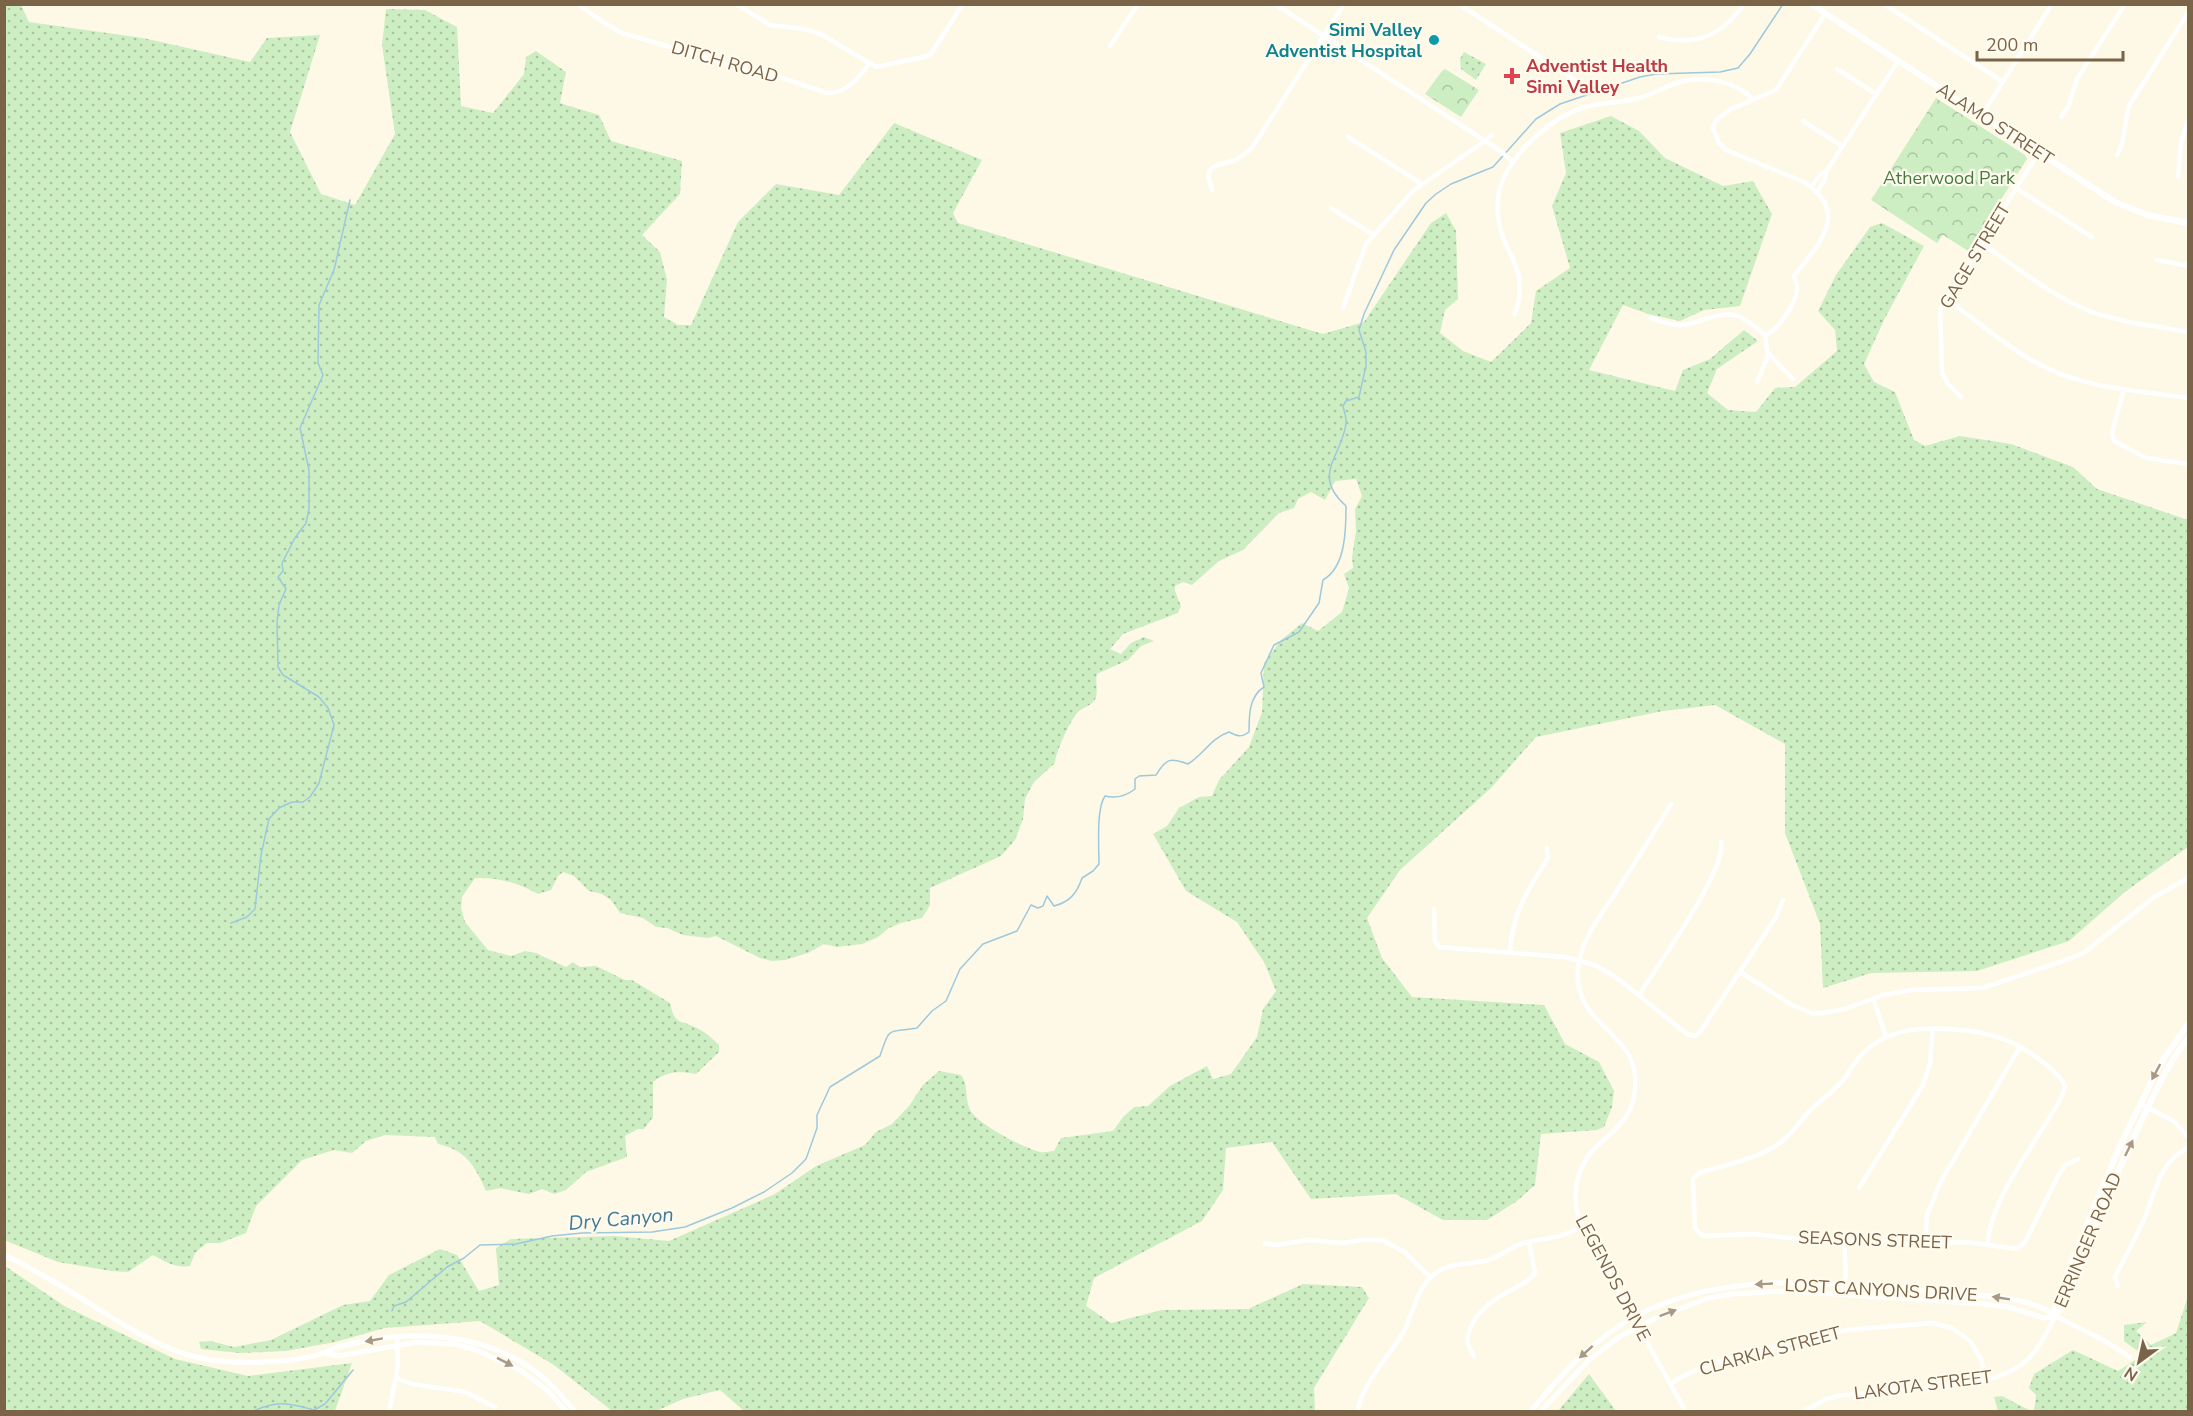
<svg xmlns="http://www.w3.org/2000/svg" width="2193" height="1416" viewBox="0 0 2193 1416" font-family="'Nunito Sans',sans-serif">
<defs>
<pattern id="grass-dots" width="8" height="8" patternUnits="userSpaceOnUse" patternTransform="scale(1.5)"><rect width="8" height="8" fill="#cdeec3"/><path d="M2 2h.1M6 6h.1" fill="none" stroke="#abc4a0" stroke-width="1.8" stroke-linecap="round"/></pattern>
<pattern id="park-crowns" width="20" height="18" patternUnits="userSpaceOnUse" patternTransform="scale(1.5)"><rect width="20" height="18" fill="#cdeec3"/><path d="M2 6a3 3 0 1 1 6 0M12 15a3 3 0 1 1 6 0" fill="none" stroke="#abc4a0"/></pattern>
</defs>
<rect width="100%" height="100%" fill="#fef9e6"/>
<g fill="url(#grass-dots)">
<path d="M4 5H21L29 22 143 38 250 62 267 38 320 35 290 132 321 194 355 205 395 134 382 45 386 9 425 10 457 27 461 106 493 113 524 74 526 57 536 51 566 72 560 103 599 115 611 141 682 161 680 194 642 235 660 252 667 280 664 317 678 325H691L738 222 776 184 839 195 894 123 982 160 953 213 958 223 1323 334 1364 322 1431 223 1446 213 1456 231 1458 299 1445 310 1440 333 1463 351 1491 362 1531 323 1536 291 1570 268 1552 206 1566 173 1560 133 1611 116 1639 131 1665 158 1723 186 1753 181 1772 214 1740 306 1704 310 1680 321 1648 314 1623 305 1589 370 1675 391 1683 370 1710 359 1744 330 1758 341 1717 369 1707 393 1728 410 1756 412 1775 388 1795 387 1837 351 1835 330 1818 311 1836 275 1870 227 1882 223 1924 246 1884 320 1864 364 1874 382 1895 392 1914 440 1925 446 1960 436 2011 444 2073 467 2097 489 2188 520V847L2126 891 2069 941 1977 971 1871 973 1823 988 1820 924 1785 833V744L1715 705 1663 711 1536 737 1491 788 1400 870 1367 918 1382 958 1412 997 1544 1005 1565 1044 1599 1062 1614 1091 1612 1107 1604 1127 1597 1130 1541 1134 1535 1185 1517 1201 1487 1220H1443L1396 1194 1311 1199 1272 1142 1226 1148 1223 1190 1202 1221 1094 1278 1086 1306 1111 1323 1162 1310 1248 1309 1303 1284 1362 1287 1369 1298 1314 1388 1315 1411 745 1412 720 1390 683 1399 656 1411H612L554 1365 480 1321 385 1328 335 1342 286 1351 240 1353 201 1349 199 1342 210 1341 234 1347 271 1340 343 1305 370 1301 389 1275 440 1249 457 1255 479 1291 499 1285 496 1248 511 1239 615 1236 669 1241 775 1194 816 1166 865 1145 876 1132 892 1124 909 1106 923 1085 939 1071 961 1075C970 1087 963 1102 973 1114 984 1127 1024 1148 1040 1152 1044 1153 1049 1151 1054 1151L1061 1138 1113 1131 1123 1117 1134 1107 1148 1106 1170 1086 1207 1066 1213 1079 1231 1074 1257 1037 1263 1009 1276 991 1264 962 1237 922 1186 891 1153 834 1167 826 1179 808 1199 797 1212 796 1219 780 1249 747 1262 712 1264 663 1281 640 1302 623 1318 631 1342 612 1349 588 1344 574 1353 568 1352 557 1356 531 1355 509 1362 496 1356 479 1335 481 1325 500 1311 492 1298 499 1294 508 1279 513 1243 550 1219 561 1192 585 1183 582 1175 586V591L1181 606 1178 613 1123 634 1110 649 1121 654 1131 643 1144 637 1154 641 1141 646 1128 660 1097 674C1095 682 1098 690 1096 697 1094 705 1083 707 1078 712 1070 721 1056 751 1055 763L1034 782 1025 799 1023 819 1015 840 1001 856 930 888V905L922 918 901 923 889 928 878 937 862 944 837 947 824 944 808 953 785 960 772 961 760 958 716 936 708 938 683 935 667 928 656 927 643 918 620 913 611 900 602 894 589 891 574 876 563 872 558 876 551 890 538 894C518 883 498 877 475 878L462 897 461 908 465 922 488 950 511 956 525 951 536 953 566 967 573 962 580 967 596 966 625 980H632L670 1003C675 1025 678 1019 695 1027 704 1031 712 1038 719 1045V1052L696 1074C678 1071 667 1071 653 1082V1117L644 1129H638L625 1136 627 1157 586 1172 566 1190 554 1194 542 1189 529 1194 500 1188 486 1191C475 1166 466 1150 438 1144L435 1137 385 1135 366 1141 352 1153 334 1150 302 1160 256 1206 246 1233 220 1243H207L195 1253 190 1266C176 1268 165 1262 153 1255L128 1272 111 1271 58 1262 4 1240Z"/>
<path d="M1464 52 1486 64 1476 80 1461 69 1460 59Z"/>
<path d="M5 1266 66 1307 175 1359 248 1376 352 1363 335 1411H5Z"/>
<path d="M2188 1296V1411H2034L2036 1395 2029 1388 2034 1374 2073 1350 2118 1371 2143 1355 2124 1341V1325L2147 1322 2136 1331 2151 1345 2176 1333Z"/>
<path d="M1589 1374 1616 1411H1558Z"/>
<path d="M2002 1396 2031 1411H1998L1994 1397Z"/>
</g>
<g fill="url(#park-crowns)">
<path d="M1445 69 1479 90 1461 117 1425 94 1442 71Z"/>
<path d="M1936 98 2025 155 2027 159 1968 251 1943 235 1937 243 1871 200Z"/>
</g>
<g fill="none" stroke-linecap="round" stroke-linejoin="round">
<g stroke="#9ec8dd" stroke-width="1.5">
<path d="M231 923 247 917 255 909 261 855 269 819 279 808 292 802H303L310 797 319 783 334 725 328 708 319 697 283 675 278 667 277 622 279 605 286 589 278 577 283 571 282 563 295 538 306 523 309 509V470L300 428 323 375 318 363 319 305 334 270 350 200"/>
<path d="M392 1311 394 1306 406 1302 447 1267 464 1258 480 1245 516 1244 552 1236 582 1233 652 1232 685 1227 732 1208 764 1192 792 1173 806 1159 817 1128V1115L830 1087 880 1056C890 1025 888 1033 917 1028L932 1011 946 1001 960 969 983 944 1017 931 1031 905 1038 908 1043 906 1047 896 1054 906C1070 902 1077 893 1082 878L1093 871 1099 864C1099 849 1096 808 1105 796 1117 799 1126 796 1135 789V779L1139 776 1156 775C1166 759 1169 757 1188 764 1204 754 1211 738 1229 732 1237 736 1241 738 1249 732 1249 716 1249 696 1264 687L1261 673 1274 645 1299 632 1319 603 1323 580C1346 567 1346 529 1346 506 1311 475 1341 458 1346 424 1347 419 1344 411 1343 406L1346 401 1359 397 1366 366V352L1359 330 1364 314 1394 250 1426 203 1436 194 1451 184 1493 167 1536 119 1560 104 1640 77 1656 74 1720 72 1738 68 1750 54 1783 4"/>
<path d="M251 1412C278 1400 287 1403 314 1410L325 1404 353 1370"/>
</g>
<g stroke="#fff" stroke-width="4.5">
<path d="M577 4 606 24 622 33 748 70 764 72 827 93C846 94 859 78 869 64"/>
<path d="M736 4 770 25 804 29 821 34 876 67 924 57 931 54 963 4"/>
<path d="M1275 4 1499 150 1514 162"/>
<path d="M1459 4 1581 84"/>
<path d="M1884 4 2003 82"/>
<path d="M1659 37C1696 47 1723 35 1744 4"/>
<path d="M1110 46 1138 4"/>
<path d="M1837 69 1876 94"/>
<path d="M1982 115 2052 4"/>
<path d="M2061 117 2068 107 2077 79 2125 4"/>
<path d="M1803 121 1842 146"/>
<path d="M1348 137 1422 184"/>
<path d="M2117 155C2127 140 2123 120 2130 104L2188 13"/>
<path d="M2178 177 2181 142 2188 121"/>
<path d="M1811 187 1820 175 1826 172 1898 61"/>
<path d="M2016 188 2092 237"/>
<path d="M1212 190 1208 176 1211 169 1217 165 1236 160 1252 148 1344 4"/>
<path d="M1817 192 1825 179 1826 172"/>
<path d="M1331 208 1374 235"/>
<path d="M1981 243C2017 267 2052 297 2092 312 2123 323 2157 326 2188 332"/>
<path d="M2157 260 2188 266"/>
<path d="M1946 299C1979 322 2012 352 2049 369 2091 389 2143 391 2188 398"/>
<path d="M1343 308 1366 244 1414 190 1485 141 1492 135"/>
<path d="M1515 314C1519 302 1521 290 1519 278 1517 264 1509 253 1504 240 1497 223 1495 199 1502 182 1515 150 1552 117 1585 107 1602 102 1621 103 1639 98 1652 95 1664 87 1677 83 1702 75 1734 80 1753 99"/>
<path d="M1651 318C1660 321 1669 325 1679 325 1699 325 1717 310 1738 316 1748 320 1757 329 1765 335"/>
<path d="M1768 353 1793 379"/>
<path d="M1757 382 1768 356 1765 335C1778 331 1796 303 1797 290 1798 284 1795 281 1794 276 1819 244 1851 213 1804 182L1726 150 1719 143 1713 128 1716 120 1731 109 1776 90 1825 14"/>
<path d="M2124 389 2112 433 2114 441 2146 458 2188 464"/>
<path d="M1961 397 1949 385 1942 373 1940 309 2039 152"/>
<path d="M1671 804C1654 833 1636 861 1618 889 1602 914 1580 940 1578 970 1573 1031 1647 1030 1634 1097 1629 1121 1613 1131 1597 1146 1575 1167 1570 1199 1582 1226L1686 1412"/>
<path d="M1434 909 1435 941 1439 947 1565 957 1595 965 1617 978 1687 1034 1695 1036 1700 1032 1776 917 1783 900"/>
<path d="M1510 952C1512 912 1528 890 1548 858L1547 848"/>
<path d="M1740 972 1792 1005 1812 1013H1823L1845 1009 1883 995 1912 990 1983 988 2074 957 2085 952 2153 898 2188 878"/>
<path d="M1639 995C1656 968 1728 868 1721 842"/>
<path d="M1873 999 1886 1036"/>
<path d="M2141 1104 2175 1122 2188 1137"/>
<path d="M1859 1188 1923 1085 1930 1064 1933 1028"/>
<path d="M1925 1242 1927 1215 1940 1183 2020 1047"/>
<path d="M1265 1243 1275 1245 1309 1240 1343 1243 1361 1240H1382L1405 1252 1430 1277"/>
<path d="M1987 1244C1993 1199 2023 1161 2046 1123 2053 1112 2062 1099 2065 1087 2062 1074 2034 1055 2022 1048 2000 1035 1973 1030 1948 1029 1913 1027 1880 1031 1857 1060 1852 1066 1849 1073 1844 1079 1835 1090 1822 1099 1811 1110 1800 1120 1792 1134 1780 1143 1757 1159 1725 1165 1699 1173L1693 1179 1695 1228 1703 1236 1753 1234 1826 1242 1862 1240 1911 1244 1967 1242 2017 1249 2025 1242 2058 1176 2065 1165 2078 1159"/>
<path d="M2118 1286 2115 1277C2125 1257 2136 1237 2145 1217 2157 1188 2158 1165 2188 1147"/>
<path d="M1843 1294 1846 1273 1844 1242"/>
<path d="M1474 1356C1467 1346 1466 1340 1470 1329 1479 1306 1500 1296 1520 1285 1526 1282 1531 1279 1535 1273L1529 1242"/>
<path d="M396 1378 412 1384 466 1392 495 1407"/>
<path d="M1670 1384 1685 1375 1713 1363 1806 1338 1847 1330 1932 1323 1952 1328 1970 1341 1981 1359 1985 1380"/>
<path d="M389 1412 398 1365 397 1336"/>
<path d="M1357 1412C1363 1383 1386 1360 1401 1336 1413 1318 1414 1295 1429 1279 1446 1261 1466 1266 1488 1260 1500 1257 1509 1248 1521 1244 1543 1237 1561 1240 1582 1226"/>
<path d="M1802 1412 1827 1399 1839 1396C1868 1392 1898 1390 1927 1387 1958 1383 1994 1384 2021 1365 2038 1352 2046 1335 2055 1316L2103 1340 2130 1357"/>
</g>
<g stroke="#fff" stroke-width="5">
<path d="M4 1255C40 1272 73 1293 106 1314 136 1332 165 1350 200 1358 232 1365 295 1364 326 1352 330 1351 334 1348 338 1347 409 1328 487 1330 545 1379 556 1389 566 1401 576 1412"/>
<path d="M325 1353 339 1356 417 1342 454 1344 474 1349 520 1370 547 1390 567 1412"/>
<path d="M1530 1412C1560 1376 1592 1340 1634 1317 1725 1268 1834 1284 1932 1291 1964 1294 2032 1295 2055 1316"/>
<path d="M1540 1412 1590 1359 1619 1337 1660 1316 1709 1298 1734 1294 1785 1291 1914 1299 1983 1304 2008 1307 2044 1318 2055 1316"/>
</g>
<g stroke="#fff" stroke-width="6">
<path d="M1811 4 2115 202 2147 215 2188 223"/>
<path d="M2055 1315 2064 1306C2087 1244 2112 1182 2141 1122 2155 1093 2168 1063 2188 1038"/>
<path d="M2055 1316 2056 1303 2074 1256 2118 1150 2160 1064 2188 1024"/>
</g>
</g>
<defs><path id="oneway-solid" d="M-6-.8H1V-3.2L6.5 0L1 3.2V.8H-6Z" transform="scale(1.5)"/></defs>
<g fill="#a99a88">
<use href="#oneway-solid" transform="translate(2156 1072) rotate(118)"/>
<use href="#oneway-solid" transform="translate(2129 1148) rotate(-64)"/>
<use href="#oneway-solid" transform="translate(1764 1284) rotate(177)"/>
<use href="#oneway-solid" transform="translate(2001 1298) rotate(-171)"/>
<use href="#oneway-solid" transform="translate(1668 1313) rotate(-21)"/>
<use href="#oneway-solid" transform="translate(374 1340) rotate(170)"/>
<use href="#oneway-solid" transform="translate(1586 1352) rotate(138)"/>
<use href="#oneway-solid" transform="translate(505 1362) rotate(27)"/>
</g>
<circle fill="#0f9aa8" stroke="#fffbef" stroke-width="2" cx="1434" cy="40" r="6"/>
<path fill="#e0444e" stroke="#fffbef" stroke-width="2" d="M1509 67h6v6h6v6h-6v6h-6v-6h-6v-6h6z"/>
<g text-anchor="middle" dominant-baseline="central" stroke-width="4.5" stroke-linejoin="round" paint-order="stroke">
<g font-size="18" font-weight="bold" fill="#0d838f" stroke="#fffbef" text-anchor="end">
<text x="1422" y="30">Simi Valley<tspan x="1422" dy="21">Adventist Hospital</tspan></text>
</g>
<g font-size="18" fill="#7b6348" stroke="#fffbef">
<text transform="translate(725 62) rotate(16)">DITCH ROAD</text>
<text transform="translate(1995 124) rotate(33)">ALAMO STREET</text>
<text transform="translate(1975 256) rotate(-59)">GAGE STREET</text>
<text transform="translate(1875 1240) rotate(2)">SEASONS STREET</text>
<text transform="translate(2088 1240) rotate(-67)">ERRINGER ROAD</text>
<text transform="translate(1613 1278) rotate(62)">LEGENDS DRIVE</text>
<text transform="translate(1881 1290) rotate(3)">LOST CANYONS DRIVE</text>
<text transform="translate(1770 1351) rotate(-15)">CLARKIA STREET</text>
<text transform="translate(1923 1385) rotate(-7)">LAKOTA STREET</text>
</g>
<g font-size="18" font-weight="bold" fill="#be3a42" stroke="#fffbef" text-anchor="start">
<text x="1526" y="66">Adventist Health<tspan x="1526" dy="21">Simi Valley</tspan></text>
</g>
<g font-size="18" fill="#447b3c" stroke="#fffbef">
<text x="1949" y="178">Atherwood Park</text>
</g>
<g font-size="20" font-style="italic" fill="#427a97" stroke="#fffbef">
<text transform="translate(621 1219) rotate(-5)">Dry Canyon</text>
</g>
</g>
<rect width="2193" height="1416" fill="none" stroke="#7b6348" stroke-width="12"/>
<g transform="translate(2139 1362) rotate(213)" stroke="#fffbef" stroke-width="4.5" paint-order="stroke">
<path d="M0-4.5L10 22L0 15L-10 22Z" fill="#7b6348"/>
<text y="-9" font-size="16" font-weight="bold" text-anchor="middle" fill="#7b6348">N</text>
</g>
<path d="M1977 51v9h146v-9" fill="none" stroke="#7b6348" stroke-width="3"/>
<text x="1986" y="51" font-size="18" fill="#7b6348" stroke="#fffbef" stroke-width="4.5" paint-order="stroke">200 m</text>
</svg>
